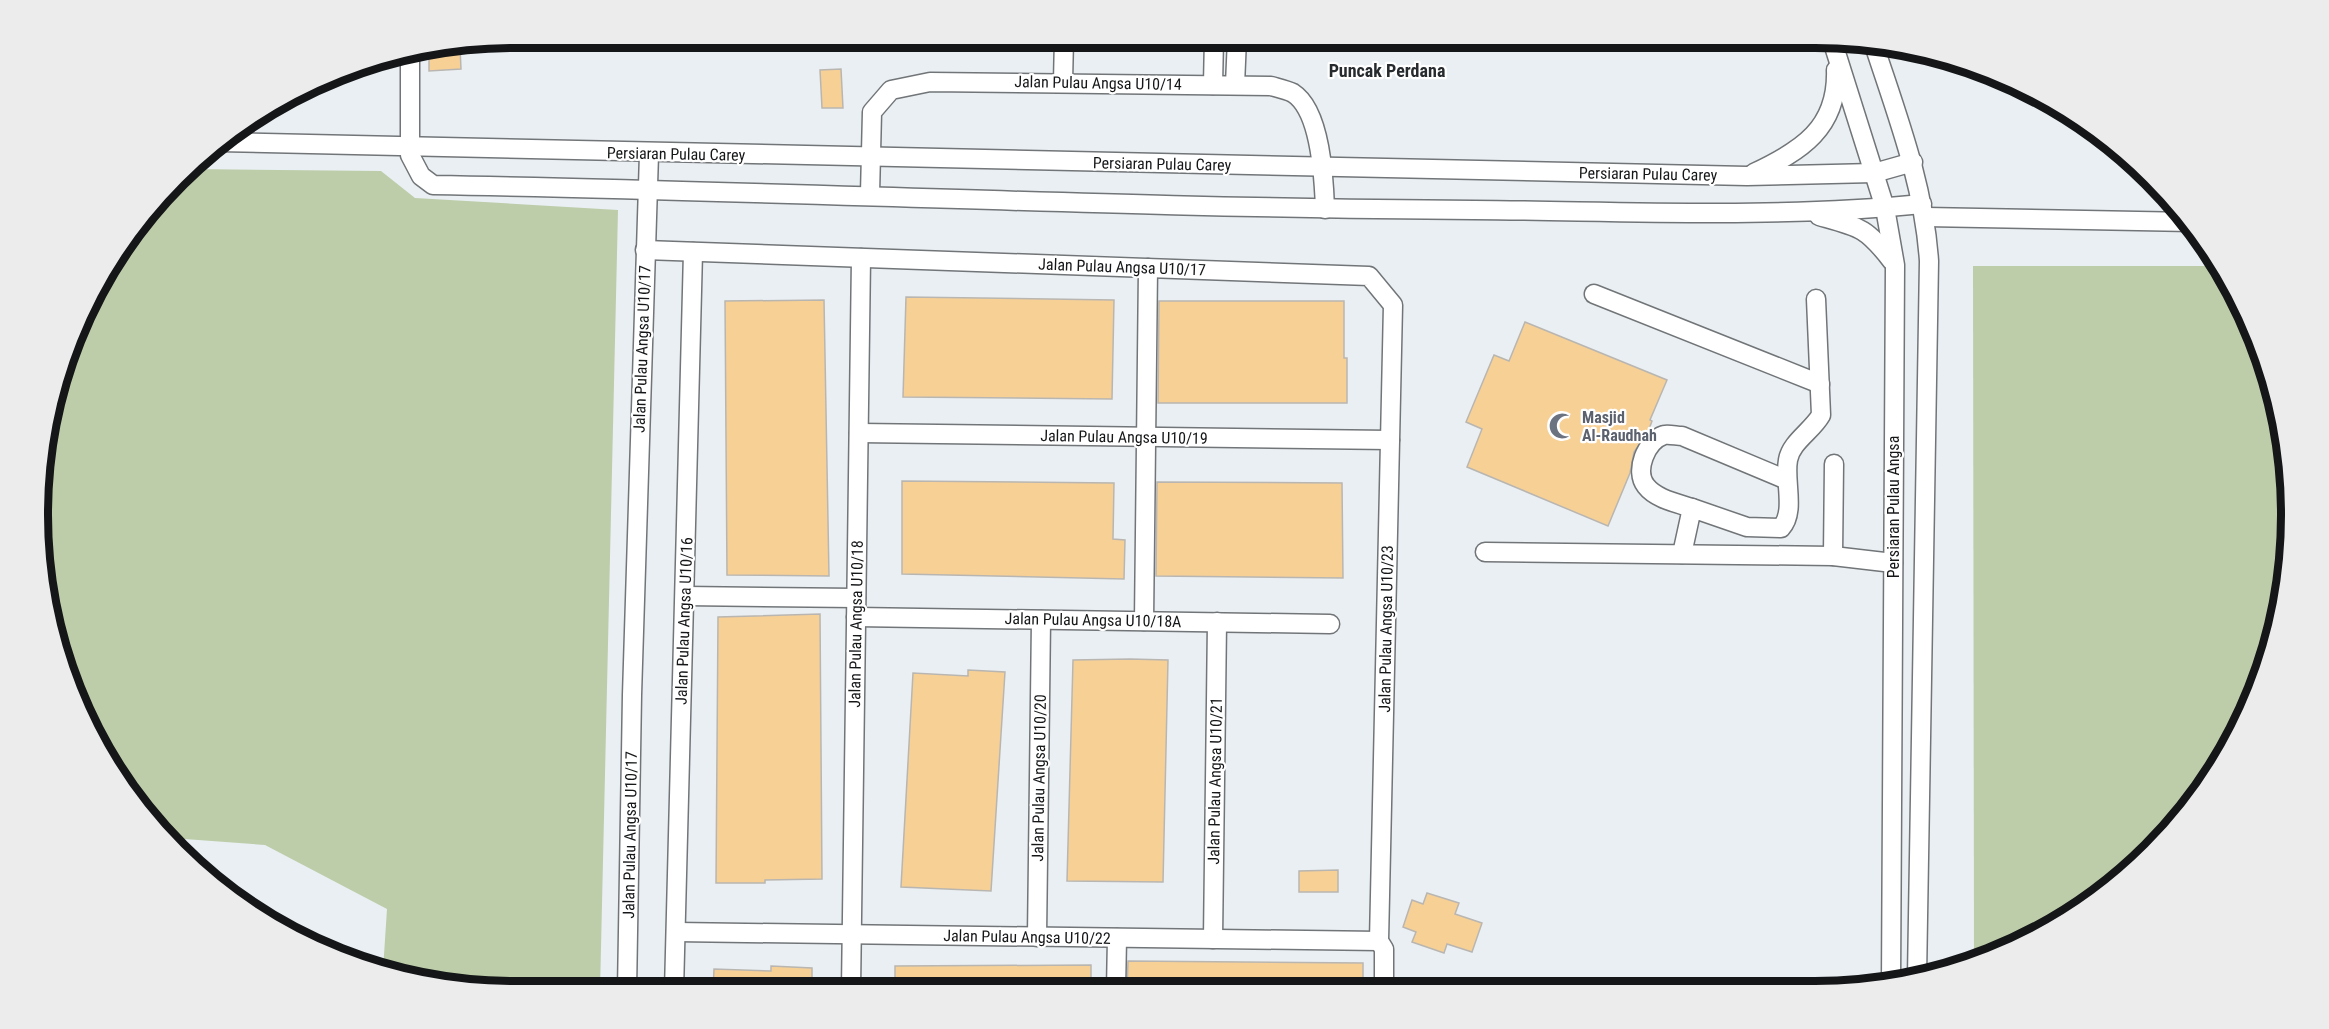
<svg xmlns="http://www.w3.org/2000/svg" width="2329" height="1029" viewBox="0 0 2329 1029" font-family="'Roboto Condensed',sans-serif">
<rect width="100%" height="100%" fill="#eaeff3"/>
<g fill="#bdcda9">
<path d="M190 169 381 171 415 198 618 210 600 991H515L383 970 387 909 265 845 171 838 125 782 114 759 107 760 101 753 47 607 38 514 47 422 102 276Z"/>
<path d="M1973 266H2219L2242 304 2275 391 2290 484 2287 577 2266 668 2211 780 2129 873 1997 955 1974 961Z"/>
</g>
<g fill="#f7d096" stroke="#b9b6b1" stroke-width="1.5">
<path d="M460 47 461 69 429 71V52Z"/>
<path d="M841 69 843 108H822L820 70Z"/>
<path d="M906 297 1114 300 1112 399 903 397Z"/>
<path d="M824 300 829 576 727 575 725 301Z"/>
<path d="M1159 301H1344V358H1347V403H1158Z"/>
<path d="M1525 322 1667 380 1650 420 1652 421 1648 432 1634 452 1630 473 1608 526 1467 467 1482 429 1466 422 1494 355 1509 361Z"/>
<path d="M902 481 1114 483 1113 539 1125 540 1124 579 902 574Z"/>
<path d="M1157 482 1342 483 1343 578 1156 576Z"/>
<path d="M820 614 822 879 765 880V883H716L718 617Z"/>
<path d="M1130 659 1168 660 1163 882 1067 881 1073 660Z"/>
<path d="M968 670 1005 672 991 891 901 887 913 673 968 676Z"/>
<path d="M1338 870V892H1299V871Z"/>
<path d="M1427 893 1459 903 1455 914 1482 923 1472 952 1447 944 1444 953 1412 942 1416 932 1403 927 1412 900 1423 904Z"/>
<path d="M1128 961 1363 963V989L1127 990Z"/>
<path d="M1091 965V990H895V966Z"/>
<path d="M771 966 812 968V991H713L714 969 771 971Z"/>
</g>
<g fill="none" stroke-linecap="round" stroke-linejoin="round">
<g stroke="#717578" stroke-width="21">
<g id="minor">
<path d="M1832 40 1885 208 1895 265 1891 984"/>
<path d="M1875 48C1898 118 1924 186 1929 261L1917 977"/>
<path d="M410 55V155L421 176 433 185C780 191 1127 208 1474 210 1623 211 1774 219 1922 204"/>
<path d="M353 69V66"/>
<path d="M1063 82 1064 38"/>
<path d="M1213 85 1214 38"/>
<path d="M1235 85 1237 38"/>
<path d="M219 142 1747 176 1874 173 1913 162"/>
<path d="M1754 173C1801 151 1838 128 1836 70"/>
<path d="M870 194 872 112 891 90 930 82 1271 86C1278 88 1287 90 1293 93 1321 111 1324 180 1325 209"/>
<path d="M1819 216C1859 227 1866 227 1892 261"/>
<path d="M1926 217 2191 222"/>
<path d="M645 250 1369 276 1393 305 1379 941 1384 949V989"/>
<path d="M1594 294 1820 384"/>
<path d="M859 433 1390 440"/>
<path d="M1692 508C1677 503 1656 499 1646 486 1634 471 1646 441 1664 435 1669 434 1677 436 1682 436L1787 480"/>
<path d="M1485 552 1833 556 1893 563"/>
<path d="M1682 554 1692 508 1747 527 1781 528C1796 512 1784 481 1788 460 1791 442 1812 431 1821 415L1816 299"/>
<path d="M1833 556 1834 464"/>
<path d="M685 596 856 598"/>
<path d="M856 617 1330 624"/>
<path d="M1144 621 1148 268"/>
<path d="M676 932 1379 941"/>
<path d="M1037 937 1041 620"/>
<path d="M1213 939 1217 622"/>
<path d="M851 990 861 258"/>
<path d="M1116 990 1117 938"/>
<path d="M627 991 632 695 649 154"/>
<path d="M674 991 693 252"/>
</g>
</g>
<use href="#minor" stroke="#fff" stroke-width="18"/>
</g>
<defs>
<g id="mosque-bare" transform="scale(2.07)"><path d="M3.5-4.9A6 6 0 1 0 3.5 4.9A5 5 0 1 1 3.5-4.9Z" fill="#6b7280" stroke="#fff" stroke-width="2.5" paint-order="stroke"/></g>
</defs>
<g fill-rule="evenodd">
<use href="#mosque-bare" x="1562" y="426"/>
</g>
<g text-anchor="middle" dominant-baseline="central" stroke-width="4.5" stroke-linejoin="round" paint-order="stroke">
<g font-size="16" fill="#151618" stroke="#fff">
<text transform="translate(1098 83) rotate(1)">Jalan Pulau Angsa U10/14</text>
<text transform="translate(676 154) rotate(1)">Persiaran Pulau Carey</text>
<text transform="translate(1162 164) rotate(1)">Persiaran Pulau Carey</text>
<text transform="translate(1648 174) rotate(1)">Persiaran Pulau Carey</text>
<text transform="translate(1122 267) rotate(2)">Jalan Pulau Angsa U10/17</text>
<text transform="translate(642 349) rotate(-88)">Jalan Pulau Angsa U10/17</text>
<text transform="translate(1124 437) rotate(1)">Jalan Pulau Angsa U10/19</text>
<text transform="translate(1893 507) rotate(-90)">Persiaran Pulau Angsa</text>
<text transform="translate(1093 620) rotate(1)">Jalan Pulau Angsa U10/18A</text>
<text transform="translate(684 621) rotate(-88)">Jalan Pulau Angsa U10/16</text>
<text transform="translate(856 624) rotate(-89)">Jalan Pulau Angsa U10/18</text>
<text transform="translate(1386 629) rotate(-89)">Jalan Pulau Angsa U10/23</text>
<text transform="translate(1039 778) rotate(-89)">Jalan Pulau Angsa U10/20</text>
<text transform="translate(1215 781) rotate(-89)">Jalan Pulau Angsa U10/21</text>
<text transform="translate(630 835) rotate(-89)">Jalan Pulau Angsa U10/17</text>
<text transform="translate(1027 937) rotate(1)">Jalan Pulau Angsa U10/22</text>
</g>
<g font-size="16" font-weight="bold" fill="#5b616d" stroke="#fff" text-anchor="start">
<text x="1582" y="417">Masjid<tspan x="1582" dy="18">Al-Raudhah</tspan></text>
</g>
<g font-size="18" font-weight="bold" fill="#272b2e" stroke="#fff">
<text x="1387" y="70">Puncak Perdana</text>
</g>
</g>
<path d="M0 0H2329V1029H0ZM514 48H1815A466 466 0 0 1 2281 514V515A466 466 0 0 1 1815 981H514A466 466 0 0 1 48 515V514A466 466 0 0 1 514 48Z" fill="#ececed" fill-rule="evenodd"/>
<path fill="none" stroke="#151618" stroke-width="8" d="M514 48H1815A466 466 0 0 1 2281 514V515A466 466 0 0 1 1815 981H514A466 466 0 0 1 48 515V514A466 466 0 0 1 514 48Z"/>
</svg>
